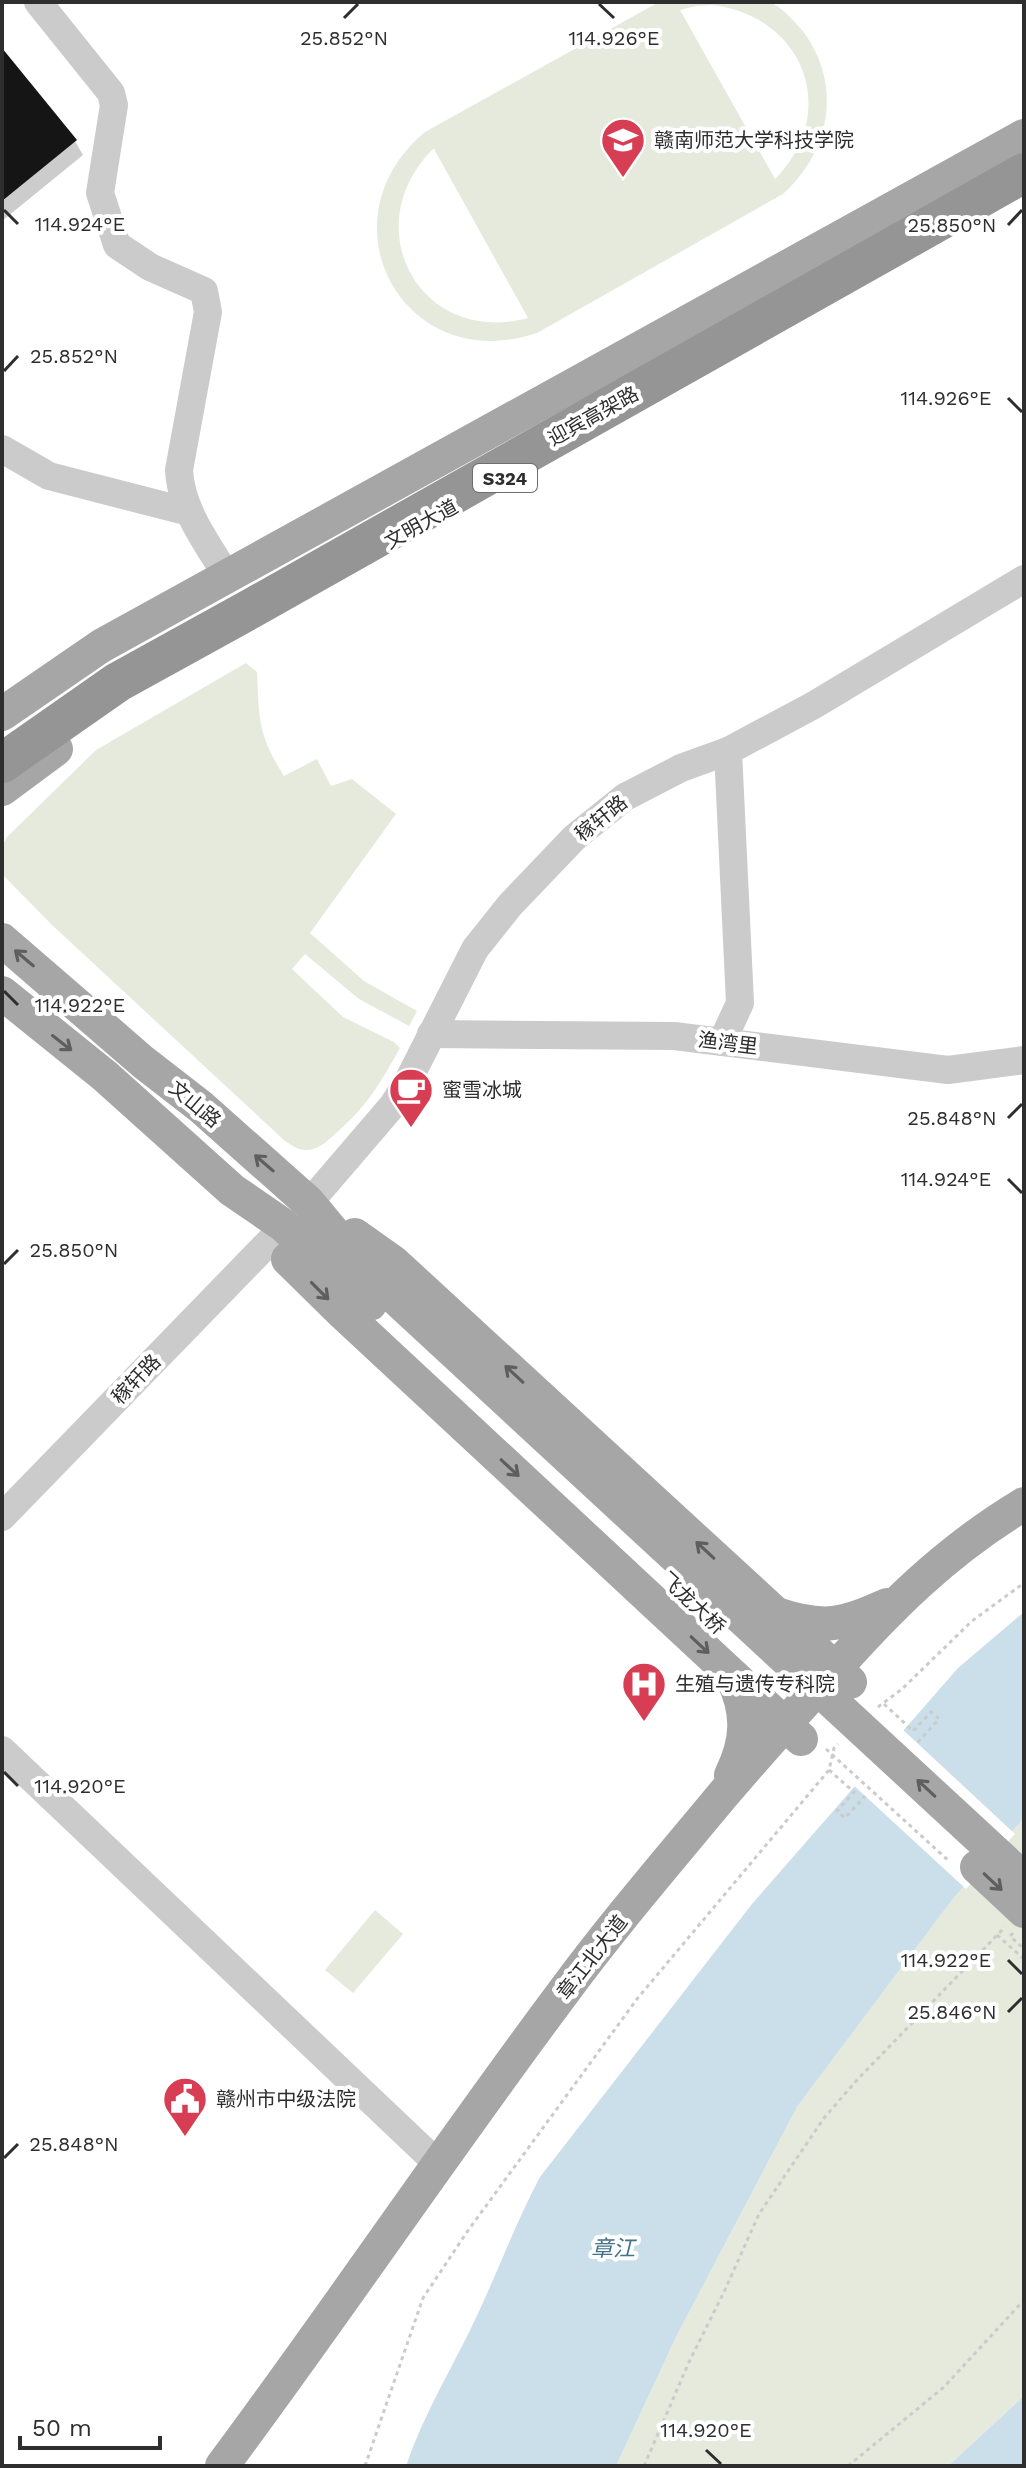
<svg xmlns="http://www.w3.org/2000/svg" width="1026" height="2468" viewBox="0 0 1026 2468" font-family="'Work Sans','Noto Sans SC',sans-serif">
<rect width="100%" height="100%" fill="#fff"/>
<g fill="#e5eadd" fill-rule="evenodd">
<path d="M659 2C685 2 712 2 738 2 748 2 760 0 769 2 781 6 794 21 802 30 843 83 831 151 783 194L537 333C405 378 318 222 425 132ZM712 5C804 16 841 112 775 179L680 10 696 6ZM433 149H434L528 318C420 347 355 227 433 149Z"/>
<path d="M246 663 257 672C259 719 258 735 284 776L317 759 331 786 352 779 396 814 310 933 364 981 417 1011 409 1026 359 999 305 954 292 969 343 1017 394 1042 400 1048C379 1085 368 1105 335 1134 327 1141 320 1149 308 1150 299 1151 293 1146 285 1141L52 925 2 874V846L7 837 96 750Z"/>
<path d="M1024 1818V2396L948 2466H616L676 2337 797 2107 952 1900Z"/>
<path d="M375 1910 403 1934 353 1993 325 1970Z"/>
</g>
<g fill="#cadfe9">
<path d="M1024 1612V1818L952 1900 797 2107 676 2337 616 2466H406C423 2415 451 2370 474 2322 497 2274 515 2224 540 2177L752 1904 958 1668Z"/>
<path d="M1024 2396V2466H948Z"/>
</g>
<path fill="#fff" d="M900 1727 1015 1834 966 1889 851 1783Z"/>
<path fill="#0003" d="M2 51 75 141 83 155 2 221Z"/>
<path fill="#151515" d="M2 48 77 140 2 201Z"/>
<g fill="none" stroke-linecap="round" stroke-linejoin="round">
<g stroke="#cbcbcb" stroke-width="3" stroke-dasharray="4 4" stroke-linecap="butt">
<path d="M884 1704 913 1731 931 1712 939 1719 917 1743"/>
<path d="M878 1707 902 1689 972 1621 1024 1583"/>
<path d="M826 1749 950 1862"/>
<path d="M829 1770 854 1792 837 1811 845 1818 865 1796"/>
<path d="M1013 1933 1010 1936 1024 1949"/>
<path d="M997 1935 1024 1959"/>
<path d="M365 2466 423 2298 467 2232 637 1999 829 1770 834 1748 838 1744"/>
<path d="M644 2466 689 2362 724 2292 759 2214 824 2118 857 2080 1005 1927"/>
<path d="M848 2466 944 2387 1024 2300"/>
</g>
<g stroke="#cbcbcb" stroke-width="28">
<path d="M38 2 111 93 114 105 100 193 117 245 150 267 204 291 208 312 179 470C181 510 207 543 227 576"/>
<path d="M2 449 49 476 189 512"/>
<path d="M431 1034 674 1036 948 1070 1024 1060"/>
<path d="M722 1042 740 1003 728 751"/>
<path d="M309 1203 393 1105 407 1083 475 949 510 905 574 838 625 797 681 768 728 751 814 705 1024 579"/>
<path d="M2 1517 270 1241"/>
<path d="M2 1750 438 2164"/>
</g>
<g stroke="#a6a6a6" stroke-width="34">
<path d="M2 714 101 646 1024 136"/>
<path d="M2 789 56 749"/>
<path d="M2 940 143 1062 201 1107 309 1203 358 1262 376 1280 1024 1879"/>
<path d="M2 993 105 1076 232 1190 283 1225 370 1304"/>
<path d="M355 1235 393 1262 850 1682"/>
<path d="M288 1259 344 1314 801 1739"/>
<path d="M776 1614C825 1630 842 1625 887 1605"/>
<path d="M731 1775C748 1741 749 1712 732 1677"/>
<path d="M977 1867 1024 1911"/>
<path d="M222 2466C338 2310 446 2149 562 1994 612 1926 667 1862 721 1797 755 1757 790 1718 826 1679 887 1610 944 1552 1024 1504"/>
</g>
<path stroke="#959595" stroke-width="40" d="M2 763 118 682 252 608 1024 173"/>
</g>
<defs><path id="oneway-shaft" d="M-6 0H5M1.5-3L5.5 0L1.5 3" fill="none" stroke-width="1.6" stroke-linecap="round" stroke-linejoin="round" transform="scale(2)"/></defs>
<g stroke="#5e5e5e">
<use href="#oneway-shaft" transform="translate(24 958) rotate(-140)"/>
<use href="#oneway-shaft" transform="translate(62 1043) rotate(38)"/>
<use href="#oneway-shaft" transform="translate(264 1163) rotate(-139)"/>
<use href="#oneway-shaft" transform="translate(320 1291) rotate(45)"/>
<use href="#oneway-shaft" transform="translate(514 1374) rotate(-137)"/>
<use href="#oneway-shaft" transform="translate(510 1468) rotate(43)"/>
<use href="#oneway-shaft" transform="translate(705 1550) rotate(-137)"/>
<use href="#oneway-shaft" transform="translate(700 1645) rotate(43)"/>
<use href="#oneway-shaft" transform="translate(926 1788) rotate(-137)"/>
<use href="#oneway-shaft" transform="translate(993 1882) rotate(43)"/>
</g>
<path fill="none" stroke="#2e2e2e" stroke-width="3" d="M599 4 614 18M344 18 358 4M4 210 18 224M1008 225 1022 210M4 371 18 356M1008 398 1022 412M4 991 18 1005M1008 1118 1022 1104M1008 1179 1022 1193M4 1264 18 1250M4 1772 18 1786M1008 1960 1022 1974M1008 2012 1022 1998M4 2158 18 2144M706 2450 721 2464"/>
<defs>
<g id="university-pin" transform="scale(2.3)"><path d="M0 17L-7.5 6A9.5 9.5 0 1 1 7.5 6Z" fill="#d73e53" stroke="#fff"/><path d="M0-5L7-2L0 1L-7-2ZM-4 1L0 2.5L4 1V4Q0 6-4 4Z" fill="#fff"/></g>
<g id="cafe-pin" transform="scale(2.3)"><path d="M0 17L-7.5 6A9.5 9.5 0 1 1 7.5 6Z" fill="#d73e53" stroke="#fff"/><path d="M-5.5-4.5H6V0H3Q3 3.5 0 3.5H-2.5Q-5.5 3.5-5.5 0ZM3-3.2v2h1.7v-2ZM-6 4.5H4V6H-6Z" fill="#fff"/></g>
<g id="hospital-pin" transform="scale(2.3)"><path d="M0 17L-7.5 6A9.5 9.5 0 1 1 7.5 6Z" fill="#d73e53" stroke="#fff"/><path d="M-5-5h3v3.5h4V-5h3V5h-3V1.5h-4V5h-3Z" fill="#fff"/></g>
<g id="civic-pin" transform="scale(2.3)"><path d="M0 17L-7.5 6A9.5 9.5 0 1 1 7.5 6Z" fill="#d73e53" stroke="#fff"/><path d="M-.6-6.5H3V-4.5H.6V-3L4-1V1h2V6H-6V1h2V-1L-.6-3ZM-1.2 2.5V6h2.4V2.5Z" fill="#fff"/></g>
</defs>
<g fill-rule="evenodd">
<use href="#university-pin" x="623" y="140"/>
<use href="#cafe-pin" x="411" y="1090"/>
<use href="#hospital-pin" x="644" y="1684"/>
<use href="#civic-pin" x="185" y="2099"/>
</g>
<g text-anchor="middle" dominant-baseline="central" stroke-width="8" stroke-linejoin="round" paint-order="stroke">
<rect fill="#fff" stroke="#6d6d6d" stroke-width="2" x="473" y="464" width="64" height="28" rx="6"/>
<g font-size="18" font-weight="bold" fill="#2e2e2e">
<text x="505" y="478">S324</text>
</g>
<g font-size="20" fill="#2e2e2e" stroke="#fff" text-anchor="start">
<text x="654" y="140">赣南师范大学科技学院</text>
<text x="442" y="1090">蜜雪冰城</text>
<text x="675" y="1684">生殖与遗传专科院</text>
<text x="216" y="2099">赣州市中级法院</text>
</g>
<g font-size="20" fill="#2e2e2e" stroke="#fff">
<text transform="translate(593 416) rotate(-29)">迎宾高架路</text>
<text transform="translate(421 524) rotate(-29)">文明大道</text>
<text transform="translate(601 818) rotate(-39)">稼轩路</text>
<text transform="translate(728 1043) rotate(7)">渔湾里</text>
<text transform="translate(195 1104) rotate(40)">文山路</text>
<text transform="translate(136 1379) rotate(-46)">稼轩路</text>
<text transform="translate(693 1603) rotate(43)">飞龙大桥</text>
<text transform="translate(592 1957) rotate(-52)">章江北大道</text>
</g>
<g font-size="22" font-style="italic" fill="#437289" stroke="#fff">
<text x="613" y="2248">章江</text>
</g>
</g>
<g font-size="20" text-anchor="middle" fill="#2e2e2e" stroke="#fff" stroke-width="8" stroke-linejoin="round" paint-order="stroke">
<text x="614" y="45">114.926°E</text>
<text x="344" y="45">25.852°N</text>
<text x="80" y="231">114.924°E</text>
<text x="952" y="232">25.850°N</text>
<text x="74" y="363">25.852°N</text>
<text x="946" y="405">114.926°E</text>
<text x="80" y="1012">114.922°E</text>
<text x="952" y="1125">25.848°N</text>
<text x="946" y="1186">114.924°E</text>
<text x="74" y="1257">25.850°N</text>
<text x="80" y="1793">114.920°E</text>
<text x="946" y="1967">114.922°E</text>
<text x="952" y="2019">25.846°N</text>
<text x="74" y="2151">25.848°N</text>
<text x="706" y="2437">114.920°E</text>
</g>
<rect width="1026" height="2468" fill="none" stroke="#2e2e2e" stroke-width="8"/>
<path d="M20 2436v12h140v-12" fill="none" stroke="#2e2e2e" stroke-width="4"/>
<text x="32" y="2436" font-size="24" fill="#2e2e2e" stroke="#ffffff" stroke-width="6" paint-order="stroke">50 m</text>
</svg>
